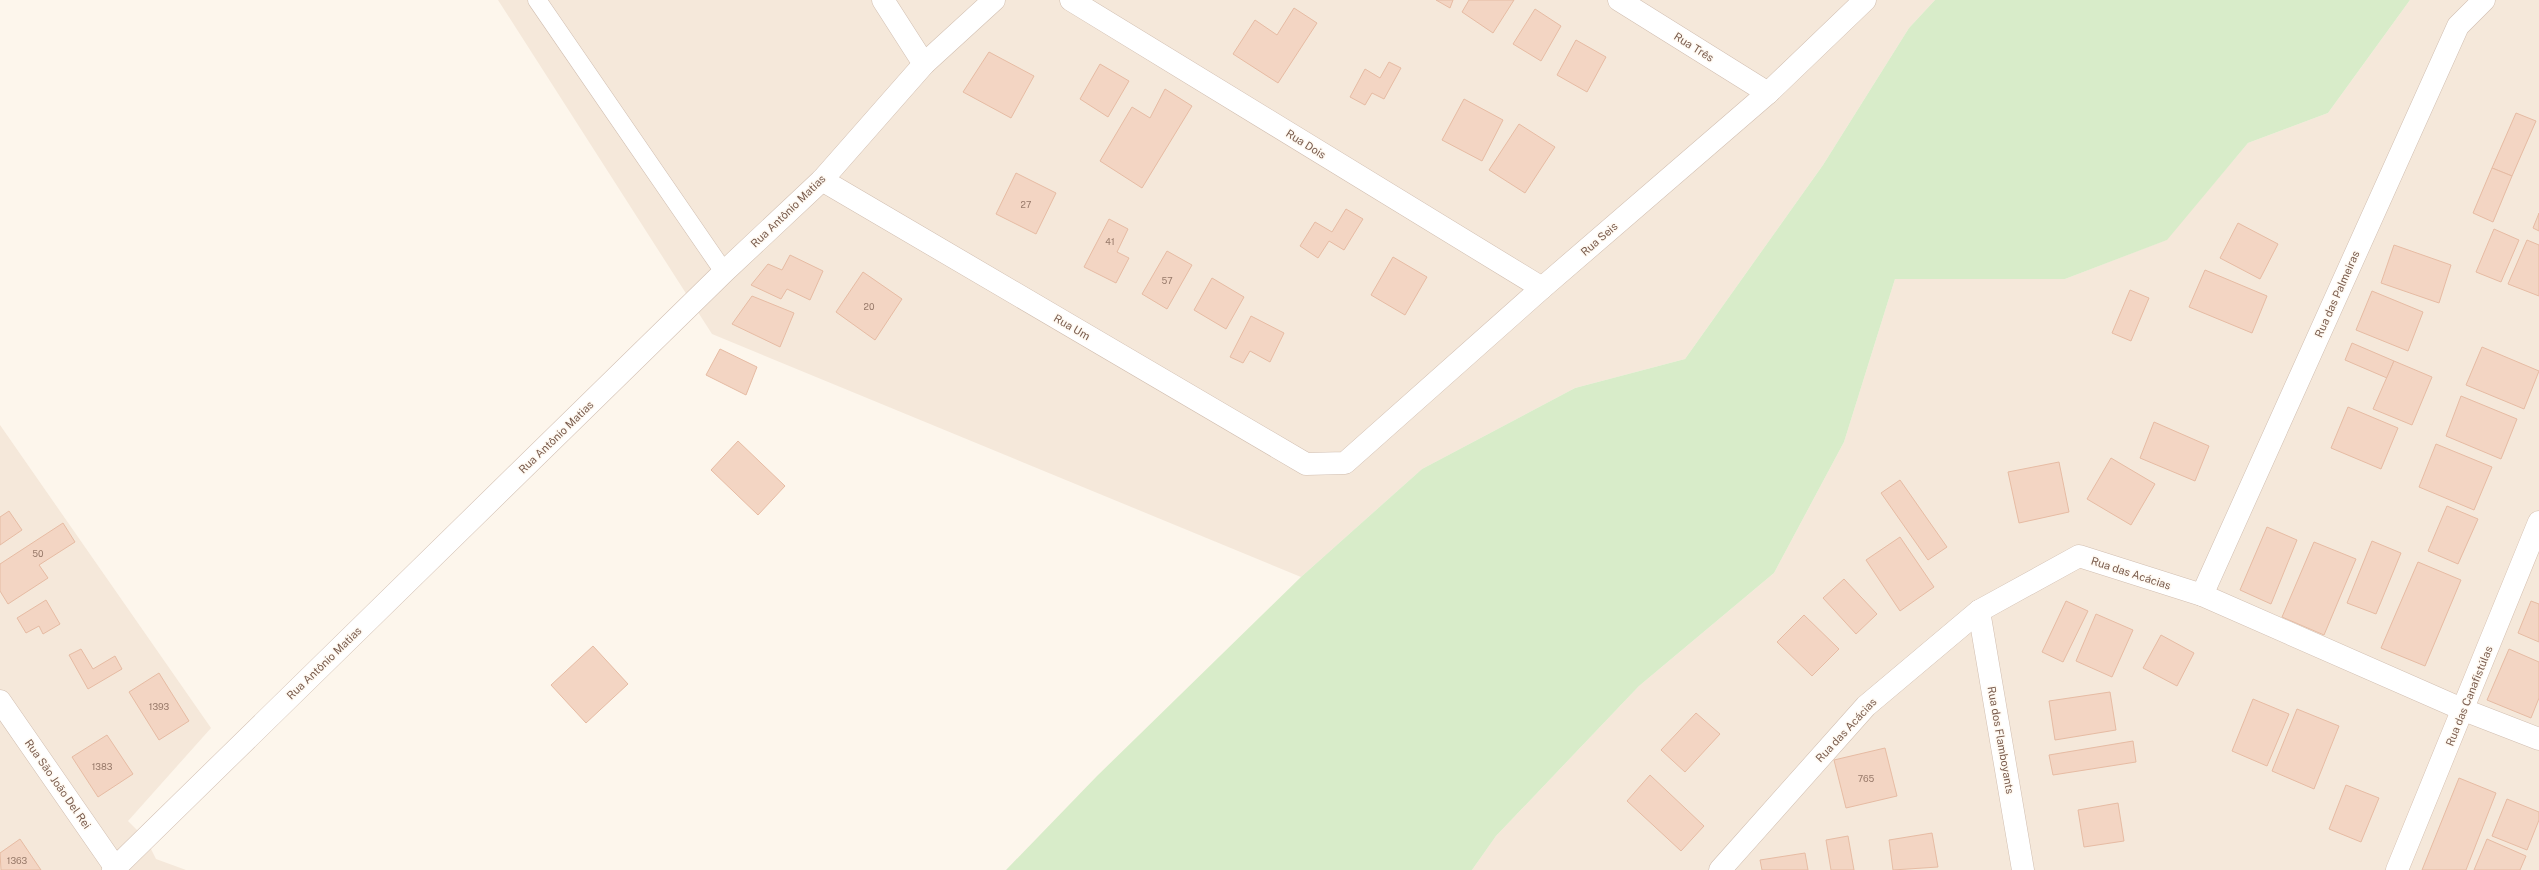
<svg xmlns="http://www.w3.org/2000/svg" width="2539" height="870" viewBox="0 0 2539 870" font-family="'Public Sans',sans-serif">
<rect width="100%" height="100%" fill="#fdf6ec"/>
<g fill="#f5e8da">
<path d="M498 0H1935L1909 28 1823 165 1685 359 1575 388 1422 469 1301 577 712 334Z"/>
<path d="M2410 0H2539V870H1472L1496 836 1639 686 1774 573 1844 442 1895 279H2065L2166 240 2248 143 2328 113Z"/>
<path d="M0 425 211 728 128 821 146 839 156 859 186 870H0Z"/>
</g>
<path fill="#d8ecc9" d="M1935 0H2410L2328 113 2248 143 2167 240 2065 279H1895L1844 442 1774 573 1639 686 1496 836 1472 870H1006L1097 776 1301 577 1422 469 1575 388 1685 359 1823 165 1909 28Z"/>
<g fill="#f3d5c3" stroke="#e6bba3">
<path d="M1436 0H1453L1450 8Z"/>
<path d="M1469 0H1514L1493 33 1462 12Z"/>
<path d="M1294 8 1317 23 1278 83 1233 54 1255 20 1277 35Z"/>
<path d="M1535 9 1561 26 1541 61 1513 44Z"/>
<path d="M1576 40 1606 57 1587 92 1557 75Z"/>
<path d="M989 52 1034 76 1011 118 963 92Z"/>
<path d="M1389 62 1401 68 1384 99 1372 93 1365 105 1350 97 1365 69 1380 78Z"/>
<path d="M1100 64 1129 81 1108 117 1080 99Z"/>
<path d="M1165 89 1192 106 1142 188 1100 161 1132 107 1150 118Z"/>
<path d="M1464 99 1503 120 1482 161 1442 140Z"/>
<path d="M2516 113 2536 121 2512 176 2492 168Z"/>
<path d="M1519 124 1555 147 1525 193 1489 170Z"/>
<path d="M2492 168 2512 176 2493 222 2473 213Z"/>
<path d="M1016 173 1056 193 1036 234 996 214Z"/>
<path d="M1346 209 1363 219 1344 250 1329 241 1318 258 1300 246 1315 222 1332 232Z"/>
<path d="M2539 213V231L2533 228Z"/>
<path d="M1109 219 1128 229 1117 252 1129 258 1116 283 1084 267Z"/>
<path d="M2238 223 2278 244 2260 279 2220 258Z"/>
<path d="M2494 229 2519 240 2501 282 2476 272Z"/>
<path d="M2527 240 2539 245V296L2508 284Z"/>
<path d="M2394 245 2451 265 2439 303 2381 283Z"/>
<path d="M1167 251 1192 265 1167 309 1142 294Z"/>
<path d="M790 255 823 271 810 300 787 289 781 299 751 285 768 264 782 270Z"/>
<path d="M1393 257 1427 277 1405 315 1371 295Z"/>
<path d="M2205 270 2267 296 2252 333 2189 307Z"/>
<path d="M863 272 902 299 875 340 836 312Z"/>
<path d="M1212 278 1244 297 1226 329 1194 310Z"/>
<path d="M2130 290 2149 298 2131 341 2112 333Z"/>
<path d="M2372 291 2423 312 2408 351 2356 330Z"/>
<path d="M752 296 794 313 780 347 732 324Z"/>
<path d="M1251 316 1284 333 1270 362 1250 351 1243 363 1230 357Z"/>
<path d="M2352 343 2394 361 2387 378 2345 360Z"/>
<path d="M2482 347 2539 371 2524 409 2466 385Z"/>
<path d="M720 349 757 367 746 395 706 375Z"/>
<path d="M2394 361 2432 377 2412 425 2373 409Z"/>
<path d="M2461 396 2517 419 2501 459 2446 436Z"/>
<path d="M2348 407 2398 428 2381 469 2331 448Z"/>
<path d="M2154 422 2209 446 2195 481 2140 458Z"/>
<path d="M738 441 785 486 758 515 711 470Z"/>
<path d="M2436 444 2492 467 2474 510 2419 487Z"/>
<path d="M2111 458 2155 484 2131 525 2087 499Z"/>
<path d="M2059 462 2069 512 2019 523 2008 472Z"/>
<path d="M1900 480 1947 547 1928 560 1881 493Z"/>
<path d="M2447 506 2478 519 2458 564 2428 551Z"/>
<path d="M9 511 22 530 0 545V517Z"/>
<path d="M63 523 75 542 39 565 48 578 8 604 0 591V564Z"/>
<path d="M2267 527 2297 540 2271 604 2240 590Z"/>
<path d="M1900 537 1934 587 1900 611 1866 560Z"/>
<path d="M2372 541 2401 553 2376 614 2347 603Z"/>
<path d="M2314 542 2356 559 2324 635 2282 617Z"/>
<path d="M2418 562 2461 580 2425 666 2381 648Z"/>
<path d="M1844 579 1877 614 1856 634 1823 598Z"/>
<path d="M46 600 60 624 43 634 39 626 26 633 17 618Z"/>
<path d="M2066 601 2088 611 2063 662 2042 652Z"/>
<path d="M2531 601 2539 604V642L2518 633Z"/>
<path d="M2096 614 2133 630 2112 677 2076 661Z"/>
<path d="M1804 615 1839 649 1812 676 1777 642Z"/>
<path d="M2161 635 2194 653 2177 686 2143 668Z"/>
<path d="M593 646 628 684 586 723 551 685Z"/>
<path d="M81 649 93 669 115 656 122 669 88 689 69 655Z"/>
<path d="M2509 649 2539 662V698L2531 718 2487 700Z"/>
<path d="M159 673 189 721 159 740 129 692Z"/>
<path d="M2110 692 2116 730 2055 740 2049 701Z"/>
<path d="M2253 699 2289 714 2267 766 2232 751Z"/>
<path d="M2297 709 2339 726 2314 789 2272 771Z"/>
<path d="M1696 713 1720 734 1685 772 1661 750Z"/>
<path d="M107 735 133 774 98 797 72 757Z"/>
<path d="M2133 741 2136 762 2053 775 2049 755Z"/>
<path d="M1885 748 1897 796 1846 808 1834 760Z"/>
<path d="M1650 775 1704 826 1681 851 1627 801Z"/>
<path d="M2459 778 2496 793 2466 870H2422Z"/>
<path d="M2346 785 2379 798 2361 842 2329 829Z"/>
<path d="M2507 799 2539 812V820L2527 850 2492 836Z"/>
<path d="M2118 803 2124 841 2084 847 2078 810Z"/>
<path d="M1932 833 1938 867 1893 870 1889 840Z"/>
<path d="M1848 836 1854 870H1831L1826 840Z"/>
<path d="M20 839 41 870H1L0 853Z"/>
<path d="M2487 839 2526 856 2520 870H2474Z"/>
<path d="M1805 853 1808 870H1762L1760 860Z"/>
</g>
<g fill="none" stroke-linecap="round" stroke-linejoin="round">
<g stroke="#d1beb0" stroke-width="19">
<path id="lane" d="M537 0 724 272"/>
</g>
<g stroke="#d1beb0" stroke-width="23">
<g id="street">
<path d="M883 0 924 64"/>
<path d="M1071 0 1542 288"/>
<path d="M1619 0 1768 93"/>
<path d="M822 180 1306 464 1345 463 1542 288 1768 93 1865 0"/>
<path d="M2202 595 2458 26 2484 0"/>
<path d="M1979 611 2023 870"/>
<path d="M0 701 115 867"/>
<path d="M113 870 724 272 822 180 924 64 994 0"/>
<path d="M1720 870 1866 706 1979 611 2079 556 2202 595 2464 710 2539 739"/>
</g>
</g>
<g stroke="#d6c0b0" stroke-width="23">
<path id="secondary" d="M2397 870 2539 522"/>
</g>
<use href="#lane" stroke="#fff" stroke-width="18"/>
<use href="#street" stroke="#fff" stroke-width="22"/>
<use href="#secondary" stroke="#fff" stroke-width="22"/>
</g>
<g text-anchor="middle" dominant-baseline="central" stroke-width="3" stroke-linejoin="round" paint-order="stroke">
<g font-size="9" fill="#987a6a">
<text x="1026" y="204">27</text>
<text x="1110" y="241">41</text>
<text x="1167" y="280">57</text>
<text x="869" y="306">20</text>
<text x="38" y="553">50</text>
<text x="159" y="706">1393</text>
<text x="102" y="766">1383</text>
<text x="1866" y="778">765</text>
<text x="17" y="860">1363</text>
</g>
<g font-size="11" fill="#7a5c4d" stroke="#fffaf3">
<text transform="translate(1694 47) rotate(32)">Rua Três</text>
<text transform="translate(1306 144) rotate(32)">Rua Dois</text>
<text transform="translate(788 211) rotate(-44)">Rua Antônio Matias</text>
<text transform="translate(1599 239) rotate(-41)">Rua Seis</text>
<text transform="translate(2337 294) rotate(-66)">Rua das Palmeiras</text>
<text transform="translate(1072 327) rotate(30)">Rua Um</text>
<text transform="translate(556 437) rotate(-44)">Rua Antônio Matias</text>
<text transform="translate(2131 573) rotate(18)">Rua das Acácias</text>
<text transform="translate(324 663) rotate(-44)">Rua Antônio Matias</text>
<text transform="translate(2469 696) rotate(-68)">Rua das Canafistúlas</text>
<text transform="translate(1846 730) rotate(-47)">Rua das Acácias</text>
<text transform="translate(2001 740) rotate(80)">Rua dos Flamboyants</text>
<text transform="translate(58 784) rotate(55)">Rua São João Del Rei</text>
</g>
</g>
</svg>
